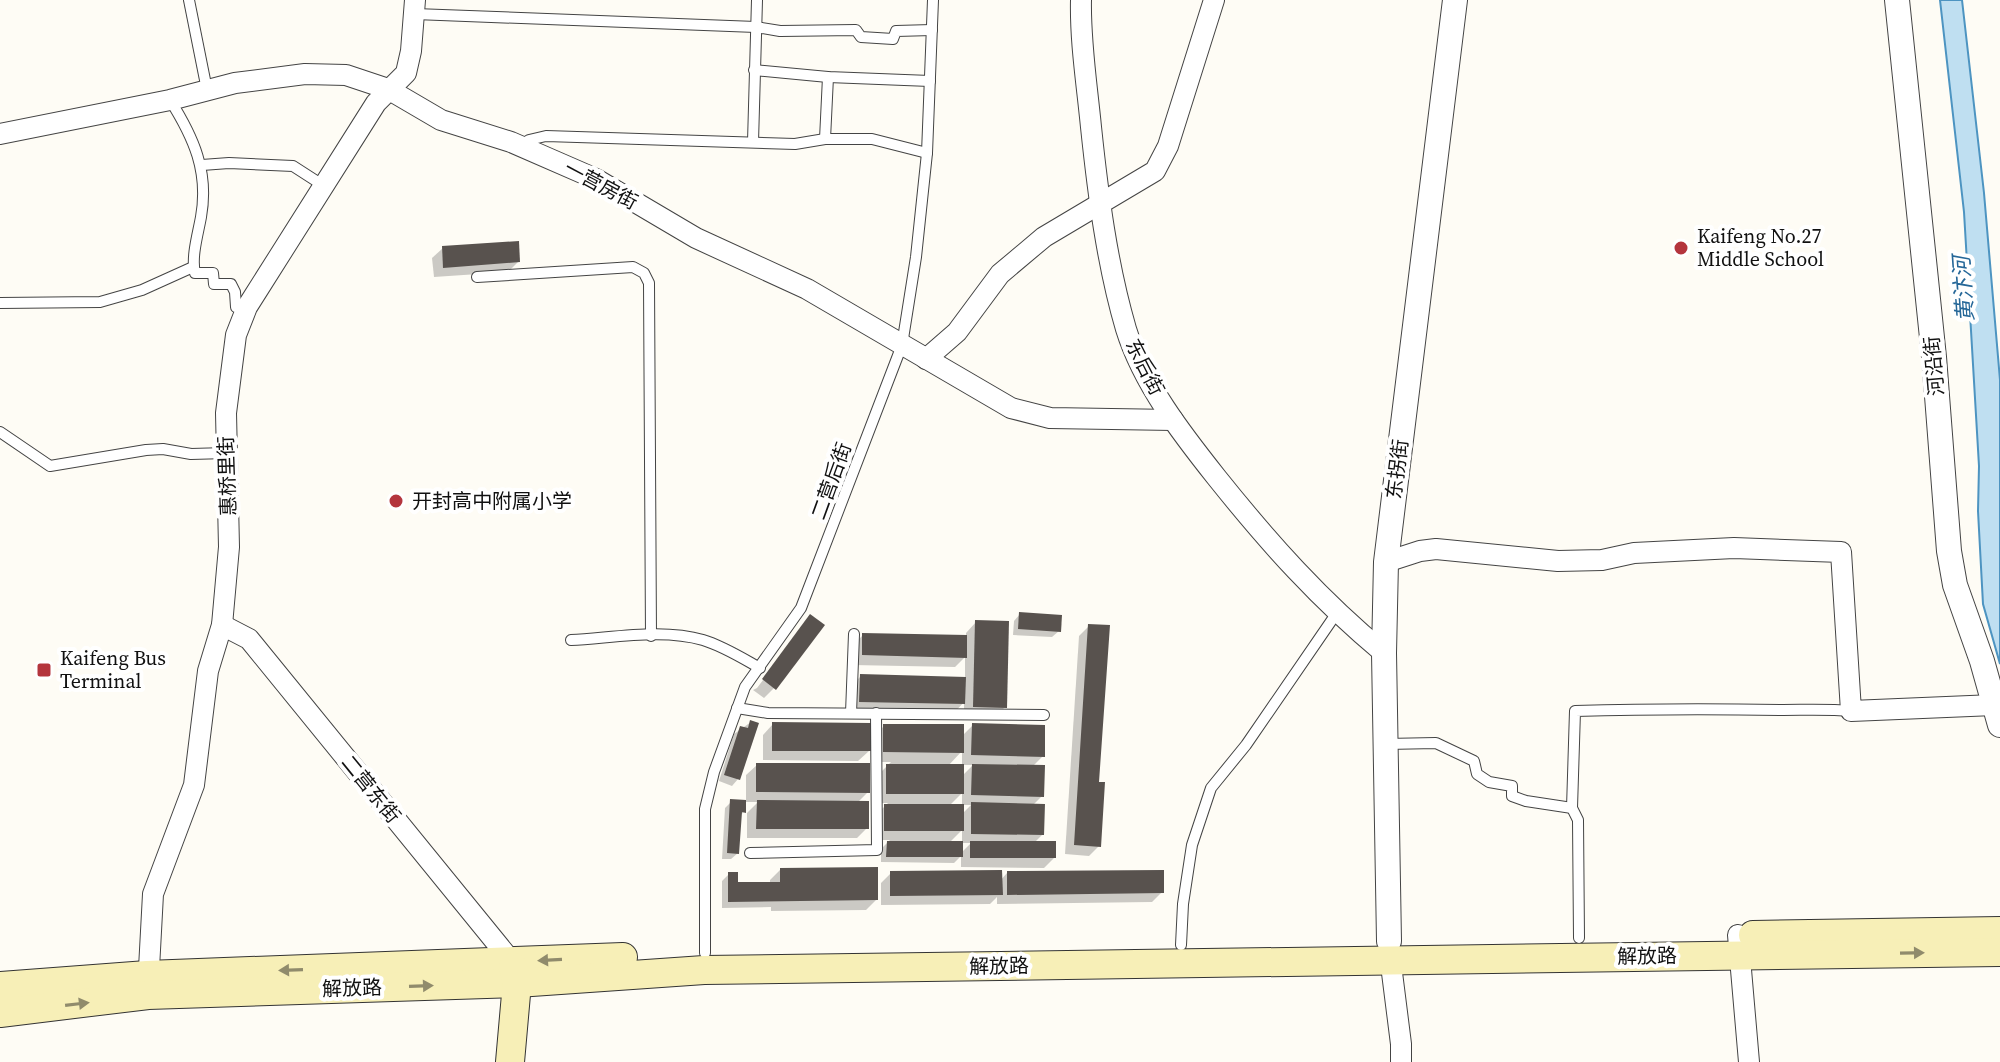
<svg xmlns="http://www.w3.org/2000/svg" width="2000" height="1062" viewBox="0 0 2000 1062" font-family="'Source Serif 4','Noto Sans SC',serif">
<rect width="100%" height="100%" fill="#fefcf5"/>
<path fill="#bfdff1" stroke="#4d94c1" stroke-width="2" d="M1940 0H1962L1984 193 2000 380V664L1983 604 1978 511 1979 466 1964 212Z"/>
<g fill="#0003" fill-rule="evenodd">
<path d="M443 248 518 262 508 272 434 277 432 258Z"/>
<path d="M1020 614 1059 631 1052 637 1013 635 1014 621Z"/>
<path d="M976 622 1005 707 995 717H964V702L953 714 850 711 851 686 861 676 965 679V657L955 667 852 665 853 645 863 635 966 637V633Z"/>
<path d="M805 624 774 688 764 698 753 690 757 688Z"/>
<path d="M1089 626 1099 846 1089 856 1065 854 1079 636Z"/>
<path d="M751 722 738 779 732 786 719 781 734 734Z"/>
<path d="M773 724 869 751 858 761 763 760V735Z"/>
<path d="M973 725 1043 756 1032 767 1042 796 1033 805 1042 835 1034 843 1054 858 1044 868 961 867V856L954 863 881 862V849L890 840H875V816L888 803H877V776L891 762H874V736L884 726 962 736ZM962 751V765H973L962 776 948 766ZM962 793V805H971L962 814 949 806ZM962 830V843H949ZM961 843H971L961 853Z"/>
<path d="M757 765 868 792 857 803 867 828 857 838H747V813L758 802H746V775Z"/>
<path d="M731 802 744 812 739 816 738 853 731 859H722L725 808Z"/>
<path d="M780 870 876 900 866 910 771 911V907L722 908V881L729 874 736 884H770V880Z"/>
<path d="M891 873 1000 881 1007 873 1162 892 1152 902 997 904V897L990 904 881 905V883Z"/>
</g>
<g fill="#58524e">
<path d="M519 241 520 262 443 268 442 246Z"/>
<path d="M1019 612 1062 615 1061 632 1018 629Z"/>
<path d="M810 614 825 625 776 690 762 679Z"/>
<path d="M975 620 1009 621 1007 708 973 707Z"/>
<path d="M1088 624 1110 625 1099 782H1105L1101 847 1074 845Z"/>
<path d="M862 633 967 635V658L862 655Z"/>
<path d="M860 674 966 677 965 704 859 702Z"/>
<path d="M750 720 759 723 740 780 724 775 740 726 748 728Z"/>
<path d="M772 722 871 723V751H772Z"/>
<path d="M972 723 1045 725V757L971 755Z"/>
<path d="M883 724H964V753L883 752Z"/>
<path d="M756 763H870V793L756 792Z"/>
<rect x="886" y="764" width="78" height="30"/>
<path d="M972 764 1045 765 1044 797 971 795Z"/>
<path d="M730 799 746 800V813L742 812 739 854 727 853Z"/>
<path d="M757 800 869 801V829H756Z"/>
<path d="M971 802 1045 804 1044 835 971 834Z"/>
<rect x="884" y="804" width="80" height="27"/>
<path d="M887 841H963V857H886Z"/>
<rect x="970" y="841" width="86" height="17"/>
<path d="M878 867V900L728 902V872H738V882H780V868Z"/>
<path d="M1002 870 1003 895 890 896V871Z"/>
<path d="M1164 870V893L1007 895V871Z"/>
</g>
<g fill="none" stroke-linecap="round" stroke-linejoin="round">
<g stroke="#444" stroke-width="12">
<g id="service">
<path d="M189 0 207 90"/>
<path d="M415 14 756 27 780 31 856 30 861 37 893 39 896 31 932 30"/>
<path d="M754 70 828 77 930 81"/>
<path d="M170 100C194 138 209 172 201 217 198 234 191 257 195 273H213L214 284H231L235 292 236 307H247"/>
<path d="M825 139 828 77"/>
<path d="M753 142 757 0"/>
<path d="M521 145 529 140 546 136 795 144 825 139H872L927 153"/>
<path d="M202 165 229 163 293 166 324 186"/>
<path d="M477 277 633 267 644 273 649 283 651 636"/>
<path d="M0 303 100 302 142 290 193 267"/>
<path d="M0 432 50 466 146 450 163 449 191 454 226 453"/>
<path d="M571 640C612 638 663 628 703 640 723 646 742 658 760 668"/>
<path d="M737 708 768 713 1044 715"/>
<path d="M851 713 854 634"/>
<path d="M1386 744 1436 743 1474 761 1477 774 1489 782 1512 786V796L1526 801 1572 808"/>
<path d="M750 853 877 850 876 713"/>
<path d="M1579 938 1578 820 1572 808 1575 711C1645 709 1714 709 1783 710 1806 710 1828 709 1851 711"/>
<path d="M1181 945 1183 904 1192 845 1211 788 1246 745 1336 614"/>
<path d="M705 953V809L714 772 745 687 801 608 902 345 916 257 927 153 933 0"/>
</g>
</g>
<g stroke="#444" stroke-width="22">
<g id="minor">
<path d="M1081 0C1080 42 1087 85 1091 127 1098 194 1107 264 1126 329 1143 384 1182 434 1217 478 1269 543 1320 600 1384 653"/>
<path d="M0 134 170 100 235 83 305 74 346 75 388 89 441 120 511 142 596 179 696 238 807 289 1011 408 1050 418 1173 420"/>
<path d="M926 359 957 332 1000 274 1044 237 1155 171 1168 146 1214 0"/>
<path d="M1386 562 1420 551 1436 549 1558 561 1602 560 1634 553 1734 548 1841 552 1851 711 1994 705"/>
<path d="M222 625 249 639 512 962"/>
<path d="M1738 935 1749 1062"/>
<path d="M1389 949 1401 1044V1062"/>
<path d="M148 987 153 894 194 785 208 671 222 625 229 547 226 413 236 335 247 307 376 103 406 73 411 51 415 0"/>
</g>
</g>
<g stroke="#444" stroke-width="26">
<g id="tertiary">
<path d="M1897 0 1934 357 1949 551 1955 585 1982 661 2000 725"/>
<path d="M1389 941 1384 653 1386 562 1455 0"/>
</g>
</g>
<g stroke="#333" stroke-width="30">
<g id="secondary">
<path d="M1753 935 2000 931"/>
<path d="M0 986 147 975 623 957"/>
<path d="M0 1013 148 995 517 983 704 970 2000 952"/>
<path d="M510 1062 517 983 513 967"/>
</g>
</g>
<use href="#service" stroke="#fff" stroke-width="10"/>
<use href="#minor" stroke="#fff" stroke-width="20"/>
<use href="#tertiary" stroke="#fff" stroke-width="24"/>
<use href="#secondary" stroke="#f7efb7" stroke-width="28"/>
</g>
<defs><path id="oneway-solid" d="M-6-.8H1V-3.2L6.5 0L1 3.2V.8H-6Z" transform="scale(2)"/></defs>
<g fill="#908b6c">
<use href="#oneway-solid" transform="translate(1912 953) rotate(-1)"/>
<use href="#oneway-solid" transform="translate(550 960) rotate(177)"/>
<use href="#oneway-solid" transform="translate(291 970) rotate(178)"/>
<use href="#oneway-solid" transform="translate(421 986) rotate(-2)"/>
<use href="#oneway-solid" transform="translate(77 1004) rotate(-7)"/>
</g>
<g fill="#b4353d" stroke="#fff" stroke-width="3">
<circle cx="1681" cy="248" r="8"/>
<circle cx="396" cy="501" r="8"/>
<rect x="36" y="662" width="16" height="16" rx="4"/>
</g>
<g text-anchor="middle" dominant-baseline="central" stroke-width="8" stroke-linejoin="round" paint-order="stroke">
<g font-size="20" fill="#111" stroke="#fff">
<text transform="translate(601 185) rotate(28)">一营房街</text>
<text transform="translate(1934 366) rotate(-95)">河沿街</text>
<text transform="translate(1145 367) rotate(63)">东后街</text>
<text transform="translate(1397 469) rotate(-83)">东拐街</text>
<text transform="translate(227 476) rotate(-92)">惠桥里街</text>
<text transform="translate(831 481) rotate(-70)">二营后街</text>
<text transform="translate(371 789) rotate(51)">二营东街</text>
<text transform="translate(1647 956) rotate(-1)">解放路</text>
<text transform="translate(999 966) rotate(-1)">解放路</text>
<text transform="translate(352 988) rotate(-2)">解放路</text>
</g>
<g font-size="20" fill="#111" stroke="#fff" text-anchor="start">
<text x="1697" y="236">Kaifeng No.27<tspan x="1697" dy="23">Middle School</tspan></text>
<text x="412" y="501">开封高中附属小学</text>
<text x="60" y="658">Kaifeng Bus<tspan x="60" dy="23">Terminal</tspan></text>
</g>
<g font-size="22" font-style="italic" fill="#256798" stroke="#fff">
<text transform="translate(1963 289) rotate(-94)">黄汴河</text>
</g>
</g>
</svg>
